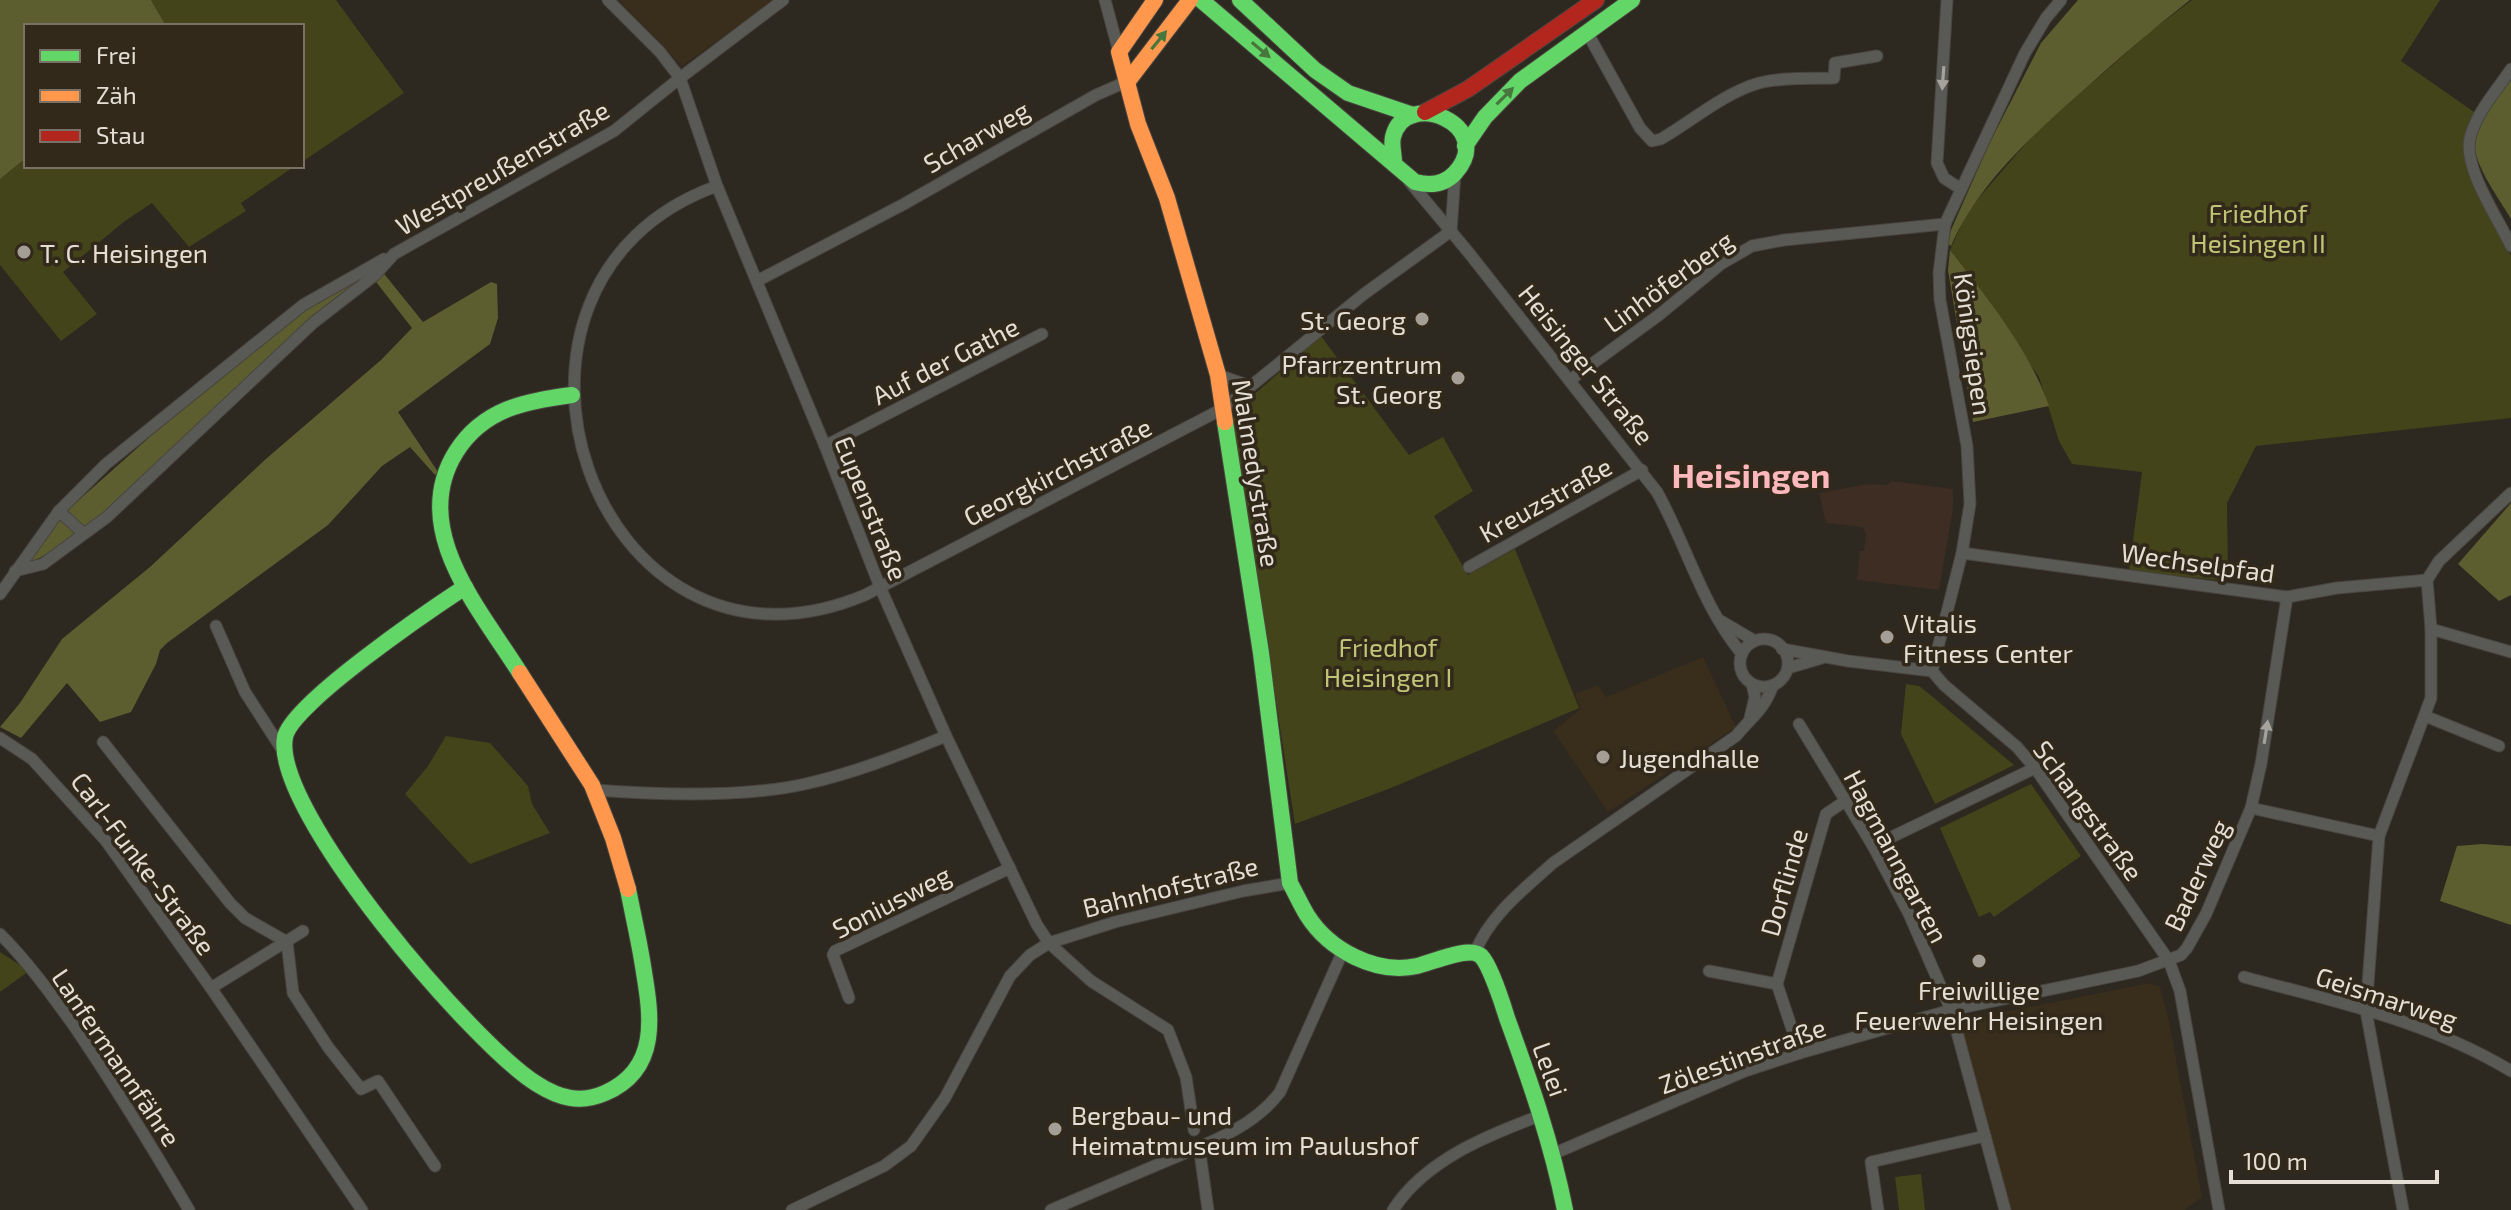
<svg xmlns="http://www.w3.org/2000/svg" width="2511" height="1210" viewBox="0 0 2511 1210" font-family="'Exo 2',sans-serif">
<rect width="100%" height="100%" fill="#2d2820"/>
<path fill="#3d2d23" d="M1891 481 1953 489V509L1939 590 1857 580 1860 551H1864L1866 533 1862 527 1826 523 1819 493 1868 484 1888 485Z"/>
<g fill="#392d1b">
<path d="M619 0H775L682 66Z"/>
<path d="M1703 657 1736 727 1608 812 1553 731 1581 709 1575 694 1598 685 1606 697Z"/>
<path d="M2150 983 2160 987 2168 1016 2202 1197 2185 1210H2006L1959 1021Z"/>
</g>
<g fill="#434419">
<path d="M151 0H336L404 93 302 162V26H166Z"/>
<path d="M2192 0H2440L2401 61 2477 114 2471 175 2511 256V418L2256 446 2227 503 2228 581 2129 571 2142 472 2072 464 2059 441 2039 377 1950 250 1965 217 1977 200 2034 134 2151 31Z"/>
<path d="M26 158V166H295L241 203 246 211 189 247 152 203 125 221 63 272 97 314 61 341 0 265V179Z"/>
<path d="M1321 336 1409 455 1443 437 1473 491 1434 516 1468 575 1515 549 1579 708 1391 788 1295 824 1232 418 1234 412Z"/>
<path d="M1906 684 1919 686 1928 693 2014 765 1935 804 1901 734Z"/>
<path d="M446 736 490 743 528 786 532 804 550 833 470 864 405 794 428 766Z"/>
<path d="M2031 784 2081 856 1994 917 1990 912 1979 917 1940 828Z"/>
<path d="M0 952 29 971 0 992Z"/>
<path d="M1921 1174 1925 1210H1899L1895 1177Z"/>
</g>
<g fill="#5d5e30">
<path d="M0 0H151L166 26H26V158L0 179Z"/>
<path d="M2078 0H2190C2154 28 2120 57 2086 88 2035 133 1979 182 1951 246L1948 244 1951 230 1990 142 2041 43Z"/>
<path d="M2511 75V219C2499 198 2468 158 2475 134 2482 113 2499 93 2511 75Z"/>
<path d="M1950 250C1987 298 2029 349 2049 406L1973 422 1948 270Z"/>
<path d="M387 259 108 511 52 552 26 564 62 515 153 434 310 307Z"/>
<path d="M381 270 423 322 491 282 497 284 498 318 490 344 398 412 438 472 435 475 410 447 382 466 328 525 167 643 160 650 156 664 131 712 100 722 67 683 21 738 0 727 20 703 62 639 150 567 267 458 381 360 412 328 373 278Z"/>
<path d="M2511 503V595L2499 601 2458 564Z"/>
<path d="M2482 844 2511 846V925L2440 901 2457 846Z"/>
</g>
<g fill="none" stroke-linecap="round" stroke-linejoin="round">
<g stroke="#49443e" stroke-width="13">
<g id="street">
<path d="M608 0 660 52 680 78 717 186 825 446 880 587 946 736 1037 925 1049 943 1091 981 1168 1030 1186 1077 1194 1130"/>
<path d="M1105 0 1119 52"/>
<path d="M1947 0 1937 163 1944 178 1961 189"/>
<path d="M1588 34 1640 128 1652 141 1661 139C1692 121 1724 93 1759 83 1783 77 1809 79 1834 78L1835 63 1877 56"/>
<path d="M2511 69C2497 90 2476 113 2470 138 2463 168 2498 218 2511 246"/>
<path d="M1409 181 1469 253 1657 492C1687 546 1702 606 1742 654"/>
<path d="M717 186C449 282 593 709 865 595L1224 408 1364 294 1451 231"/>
<path d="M1451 231 1455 174"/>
<path d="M757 281 904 204 1096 95 1128 81"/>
<path d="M1218 375 1250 386"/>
<path d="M1570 380 1659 315 1721 264 1752 246 1784 240 1945 224"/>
<path d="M825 446 1042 334"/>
<path d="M59 511 83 533"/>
<path d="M1962 553 2287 597 2337 588 2427 580"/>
<path d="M1469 567 1642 470"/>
<path d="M15 571 43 564 107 517 313 323 375 275 394 254 614 131 680 78 783 0"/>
<path d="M0 594 59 511 106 464 303 305 384 259"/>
<path d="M1721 621 1755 641"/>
<path d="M216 626 245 692 283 751"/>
<path d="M2431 629 2511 652"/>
<circle cx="1764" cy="663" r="24"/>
<path d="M1782 649 1848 661 1932 671 1944 685 2017 747 2035 768 2169 961 2180 991 2219 1210"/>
<path d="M1788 668 1822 658"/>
<path d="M1932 671 1962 553 1970 504 1967 446 1940 300 1939 273 1945 224 2025 53 2046 18 2061 0"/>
<path d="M2425 716 2499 746"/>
<path d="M1750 718 1755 697 1752 684"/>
<path d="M1799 724 1873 846 1909 914 1951 1010 2005 1210"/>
<path d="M0 738 32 759 106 841 211 988 362 1210"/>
<path d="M103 742 230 903 245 918 287 942 293 993 328 1047 361 1089 378 1081 435 1166"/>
<path d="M595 790C660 795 742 798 805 784 854 773 900 755 946 736"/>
<path d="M2251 808 2379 836"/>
<path d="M1873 846 2035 768"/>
<path d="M0 934C28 962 51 994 74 1026 115 1086 152 1147 189 1210"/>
<path d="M1475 953C1488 917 1525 888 1553 863L1736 736C1753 715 1763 712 1773 685"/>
<path d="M1709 971 1777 984"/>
<path d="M2244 977C2336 1002 2429 1021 2511 1071"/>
<path d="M211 988 303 931"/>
<path d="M849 998 833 955 835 951 1010 868"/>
<path d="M1800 1053 1777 984 1826 814 1845 801"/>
<path d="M1199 1146 1208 1210"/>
<path d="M1553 1154 1745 1071 1800 1053 1951 1010 2138 971 2181 955 2187 948 2206 914 2251 808 2261 764 2287 597"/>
<path d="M792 1210 884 1166 911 1146 945 1098 1010 976 1030 955 1049 943 1115 922 1243 891 1290 883"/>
<path d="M1051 1210C1087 1195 1123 1179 1159 1164 1200 1146 1252 1130 1280 1092L1343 951"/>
<path d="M1393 1210C1425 1160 1488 1135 1542 1115"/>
<path d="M1878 1210 1871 1162 1985 1136"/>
<path d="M2403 1210 2366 1011 2379 836 2431 698V629L2427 580 2439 561 2511 493"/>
</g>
</g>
<g stroke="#49443e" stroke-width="18">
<g id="fast">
<path d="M1201 0 1415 182C1430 186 1444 185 1455 173 1498 125 1405 87 1393 137 1391 144 1394 155 1394 162"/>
<path d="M1240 0 1315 70 1348 93 1413 115"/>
<path d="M1465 146 1485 117 1520 81 1632 0"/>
<path d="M1225 422 1261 653 1290 883C1296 894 1301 905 1307 915 1329 950 1376 975 1417 966 1431 963 1469 945 1481 956 1490 965 1503 1005 1507 1018 1530 1081 1552 1144 1565 1210"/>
<path d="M465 587C433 608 291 704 285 737 271 810 475 1046 537 1084 559 1098 580 1104 605 1093 661 1069 651 1014 643 966 639 940 633 915 628 889"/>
<path d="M520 673C480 609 408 529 456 452 483 409 525 401 572 395"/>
</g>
</g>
<g stroke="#49443e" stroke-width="18">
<g id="slow">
<path d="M1155 0 1119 52 1138 124 1167 198 1218 375 1225 422"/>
<path d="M1128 81 1190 0"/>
<path d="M520 673 592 785 613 838 628 889"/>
</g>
</g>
<g stroke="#49443e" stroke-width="18">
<path id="jam" d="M1425 112 1468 89 1596 0"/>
</g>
<use href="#street" stroke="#595a56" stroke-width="11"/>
<use href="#fast" stroke="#63d668" stroke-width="16"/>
<use href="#slow" stroke="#ff974d" stroke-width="16"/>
<use href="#jam" stroke="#b3261e" stroke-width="16"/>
</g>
<defs><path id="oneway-solid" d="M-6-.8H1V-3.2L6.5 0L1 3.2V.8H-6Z" transform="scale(2)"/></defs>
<g fill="#48773e">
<use href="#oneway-solid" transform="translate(1159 40) rotate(-51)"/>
<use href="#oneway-solid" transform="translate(1261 50) rotate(40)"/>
<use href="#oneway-solid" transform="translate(1505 96) rotate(-45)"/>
</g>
<g fill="#a5a39c">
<use href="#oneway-solid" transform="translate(1943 78) rotate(94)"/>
<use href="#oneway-solid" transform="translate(2266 732) rotate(-81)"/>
</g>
<g fill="#a49e96" stroke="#32291b" stroke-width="3">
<circle cx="24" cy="252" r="8"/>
<circle cx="1422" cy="319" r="8"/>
<circle cx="1458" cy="378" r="8"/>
<circle cx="1887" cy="637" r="8"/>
<circle cx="1603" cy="757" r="8"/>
<circle cx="1979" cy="961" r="8"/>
<circle cx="1055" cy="1129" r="8"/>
</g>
<g text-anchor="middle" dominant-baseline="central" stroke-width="7" stroke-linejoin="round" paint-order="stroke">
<g font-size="26" fill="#e4ded5" stroke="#32291b">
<text transform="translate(976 136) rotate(-30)">Scharweg</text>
<text transform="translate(502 167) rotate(-30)">Westpreußenstraße</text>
<text transform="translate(1668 281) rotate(-36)">Linhöferberg</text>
<text transform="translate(1974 344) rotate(82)">Königsiepen</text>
<text transform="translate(945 360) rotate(-27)">Auf der Gathe</text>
<text transform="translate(1587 364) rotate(51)">Heisinger Straße</text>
<text transform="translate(1057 471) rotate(-27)">Georgkirchstraße</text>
<text transform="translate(1257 473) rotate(81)">Malmedystraße</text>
<text transform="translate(1545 499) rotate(-29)">Kreuzstraße</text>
<text transform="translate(872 508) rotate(68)">Eupenstraße</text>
<text transform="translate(2198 562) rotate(8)">Wechselpfad</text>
<text transform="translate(2089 810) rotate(54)">Schangstraße</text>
<text transform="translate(1897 856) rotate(62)">Hagmanngarten</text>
<text transform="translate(144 863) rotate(53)">Carl-Funke-Straße</text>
<text transform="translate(2196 875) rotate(-65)">Baderweg</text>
<text transform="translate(1783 882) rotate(-74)">Dorflinde</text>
<text transform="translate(1170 886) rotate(-14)">Bahnhofstraße</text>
<text transform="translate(891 901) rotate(-27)">Soniusweg</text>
<text transform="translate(2387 997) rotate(18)">Geismarweg</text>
<text transform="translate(1742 1055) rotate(-20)">Zölestinstraße</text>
<text transform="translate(117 1057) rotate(56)">Lanfermannfähre</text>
<text transform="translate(1551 1069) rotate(70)">Lelei</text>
</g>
<g font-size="26" fill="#c0c575" stroke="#32291b">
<text x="2258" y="212">Friedhof<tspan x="2258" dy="30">Heisingen II</tspan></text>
<text x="1388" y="646">Friedhof<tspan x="1388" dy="30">Heisingen I</tspan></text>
</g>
<g font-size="26" fill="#e4ded5" stroke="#32291b" text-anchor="start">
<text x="40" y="252">T. C. Heisingen</text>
<text x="1406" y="319" text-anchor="end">St. Georg</text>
<text x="1442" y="363" text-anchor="end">Pfarrzentrum<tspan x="1442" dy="30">St. Georg</tspan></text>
<text x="1903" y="622">Vitalis<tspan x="1903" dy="30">Fitness Center</tspan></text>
<text x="1619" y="757">Jugendhalle</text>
<text x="1979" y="989" text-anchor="middle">Freiwillige<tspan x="1979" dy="30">Feuerwehr Heisingen</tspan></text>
<text x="1071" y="1114">Bergbau- und<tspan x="1071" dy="30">Heimatmuseum im Paulushof</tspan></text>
</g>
<g font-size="34" font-weight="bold" fill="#fdb8be" stroke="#32291b">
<text x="1751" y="474">Heisingen</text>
</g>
</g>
<rect x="24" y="24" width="280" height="144" fill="#32291b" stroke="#797165" stroke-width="2"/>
<rect x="40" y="50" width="40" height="12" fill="#63d668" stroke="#797165" stroke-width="2"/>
<text x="96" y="64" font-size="24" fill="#e4ded5">Frei</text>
<rect x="40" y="90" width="40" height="12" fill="#ff974d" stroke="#797165" stroke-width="2"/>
<text x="96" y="104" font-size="24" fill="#e4ded5">Zäh</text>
<rect x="40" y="130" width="40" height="12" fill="#b3261e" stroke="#797165" stroke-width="2"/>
<text x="96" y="144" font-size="24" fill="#e4ded5">Stau</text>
<path d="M2231 1170v12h206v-12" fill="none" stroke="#e4ded5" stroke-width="4"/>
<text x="2243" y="1170" font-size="24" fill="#e4ded5" stroke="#32291b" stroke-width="6" paint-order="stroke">100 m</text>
</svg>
